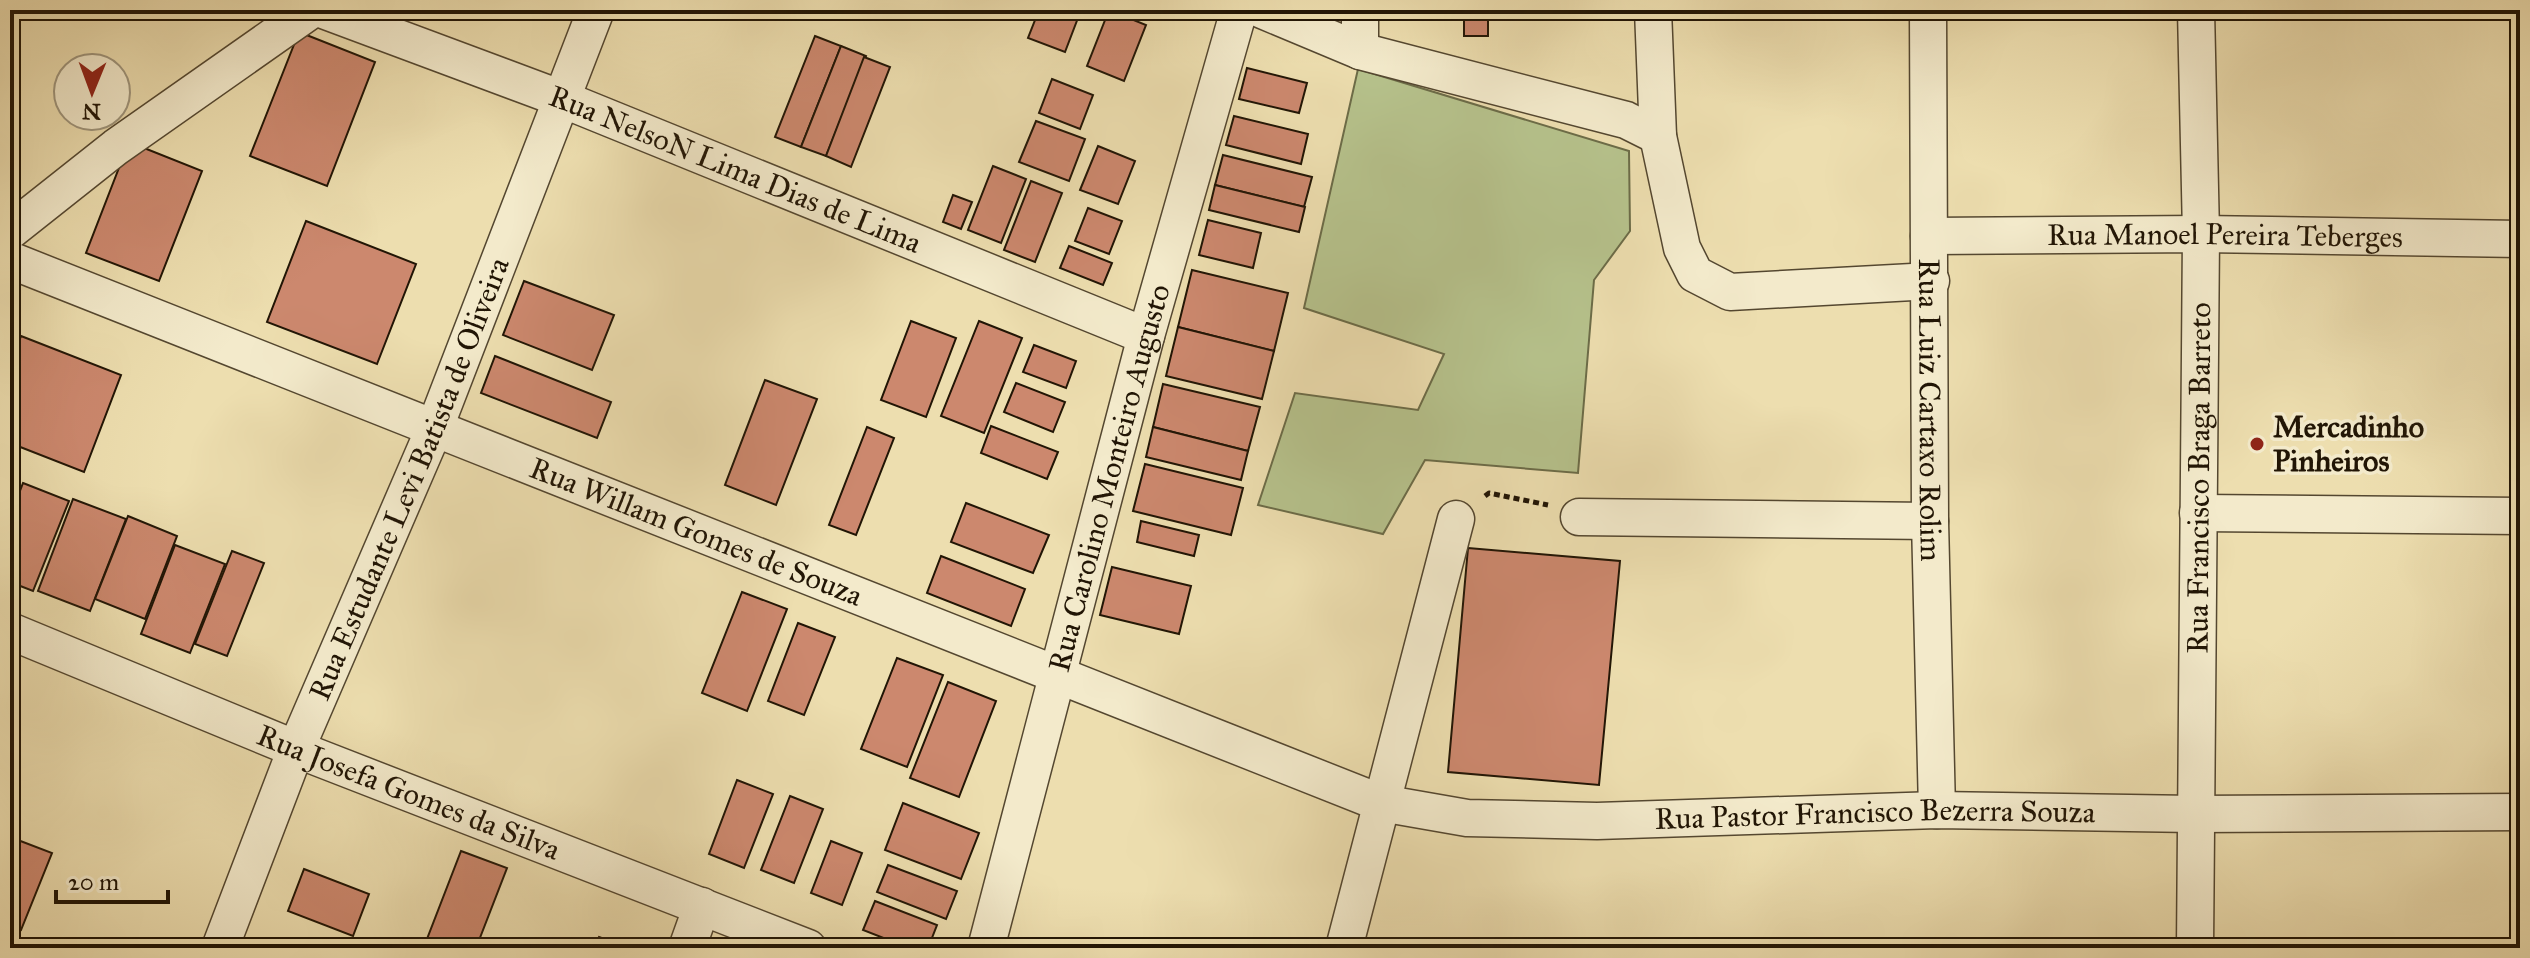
<svg xmlns="http://www.w3.org/2000/svg" width="2530" height="958" viewBox="0 0 2530 958" font-family="'IM FELL Great Primer',serif">
<rect width="100%" height="100%" fill="#eddeaf"/>
<filter id="stains"><feTurbulence type="fractalNoise" baseFrequency=".0025" numOctaves="4"/><feColorMatrix values="0 0 0 0 .2 0 0 0 0 .09 0 0 0 0 .02 0 0 0 .5 -.17"/></filter>
<radialGradient id="worn" r=".72"><stop offset=".6" stop-color="#630" stop-opacity="0"/><stop offset="1" stop-color="#630" stop-opacity=".3"/></radialGradient>
<path fill="#b6c28c" stroke="#6c6c48" stroke-width="2" d="M1358 69 1629 151 1630 231 1594 280 1578 473 1425 460 1383 534 1258 505 1295 393 1418 410 1444 354 1304 308Z"/>
<g fill="#cc886e" stroke="#211505" stroke-width="2">
<path d="M1039 10H1081L1065 52 1028 38Z"/>
<path d="M1109 10 1146 25 1124 81 1087 66Z"/>
<rect x="1464" y="10" width="24" height="26"/>
<path d="M299 32 375 62 327 186 250 156Z"/>
<path d="M815 36 841 46 801 147 775 137Z"/>
<path d="M841 46 866 56 826 156 801 147Z"/>
<path d="M864 57 890 67 851 167 826 156Z"/>
<path d="M1247 68 1307 83 1299 113 1239 99Z"/>
<path d="M1052 79 1093 95 1080 129 1039 113Z"/>
<path d="M1234 116 1308 134 1301 164 1226 145Z"/>
<path d="M1036 121 1085 139 1069 181 1019 162Z"/>
<path d="M129 142 202 171 159 281 86 253Z"/>
<path d="M1098 146 1135 161 1118 204 1080 190Z"/>
<path d="M1223 155 1312 177 1304 207 1215 185Z"/>
<path d="M993 166 1026 179 1001 243 968 230Z"/>
<path d="M1031 181 1062 193 1035 262 1004 250Z"/>
<path d="M1215 185 1305 207 1299 232 1209 210Z"/>
<path d="M953 195 972 202 961 229 943 222Z"/>
<path d="M1088 208 1122 221 1109 254 1075 241Z"/>
<path d="M1208 220 1261 233 1253 268 1199 255Z"/>
<path d="M306 221 416 264 377 364 267 322Z"/>
<path d="M1069 246 1112 263 1103 285 1060 268Z"/>
<path d="M1192 270 1288 293 1274 351 1178 327Z"/>
<path d="M524 281 614 315 592 370 503 335Z"/>
<path d="M911 321 956 338 926 417 881 400Z"/>
<path d="M979 321 1022 338 984 433 941 416Z"/>
<path d="M1178 327 1274 351 1262 399 1166 376Z"/>
<path d="M21 336 121 375 84 472 10 443V363Z"/>
<path d="M1034 345 1076 361 1066 388 1023 372Z"/>
<path d="M495 356 611 402 597 438 481 393Z"/>
<path d="M765 380 817 399 776 505 725 485Z"/>
<path d="M1016 383 1065 402 1053 432 1004 412Z"/>
<path d="M1163 384 1260 407 1248 451 1153 427Z"/>
<path d="M991 426 1058 452 1047 479 981 453Z"/>
<path d="M867 427 894 438 856 535 829 525Z"/>
<path d="M1153 427 1248 451 1241 480 1146 457Z"/>
<path d="M1145 464 1243 488 1231 535 1133 511Z"/>
<path d="M23 483 69 501 33 591 10 582V517Z"/>
<path d="M73 499 126 519 90 611 38 591Z"/>
<path d="M966 503 1049 535 1033 573 951 542Z"/>
<path d="M128 516 177 536 145 619 95 599Z"/>
<path d="M1141 521 1199 535 1194 556 1137 542Z"/>
<path d="M175 545 225 564 190 653 141 634Z"/>
<path d="M1468 548 1620 561 1599 785 1448 772Z"/>
<path d="M232 551 264 563 227 656 195 644Z"/>
<path d="M941 556 1025 589 1011 626 927 593Z"/>
<path d="M1112 567 1191 586 1179 634 1100 615Z"/>
<path d="M742 592 787 609 747 711 702 693Z"/>
<path d="M798 623 835 637 804 715 768 701Z"/>
<path d="M897 658 943 675 907 767 861 749Z"/>
<path d="M948 682 996 701 959 797 910 778Z"/>
<path d="M737 780 773 794 744 868 709 854Z"/>
<path d="M790 796 823 809 794 883 761 870Z"/>
<path d="M903 803 979 833 961 879 885 850Z"/>
<path d="M10 837 52 853 21 930 10 926Z"/>
<path d="M831 841 862 853 842 905 811 893Z"/>
<path d="M461 851 507 868 476 948H450L427 939Z"/>
<path d="M888 865 957 891 946 919 877 892Z"/>
<path d="M304 869 369 894 353 936 288 911Z"/>
<path d="M875 901 937 925 928 948H909L863 930Z"/>
<path d="M599 937 628 948H595Z"/>
</g>
<g fill="none" stroke-linecap="round" stroke-linejoin="round">
<g stroke="#544730" stroke-width="39">
<g id="minor">
<path id="s1" d="M323 10 562 99 1146 336"/>
<path d="M1262 10 1360 51 1626 120 1658 136"/>
<path d="M1653 10 1658 136 1682 248 1695 274 1730 292 1931 281"/>
<path id="s2" d="M1928 10 1930 521 1937 810"/>
<path d="M1360 51V10"/>
<path d="M10 231 116 147 311 10"/>
<path id="s3" d="M1929 236 2201 234 2520 239"/>
<path id="s4" d="M10 260 1381 803 1467 818 1597 821 1937 810 2194 814 2520 812"/>
<path d="M2198 513 2520 516"/>
<path d="M1579 517 1930 521"/>
<path id="s5" d="M10 631 296 749 808 948"/>
<path id="s6" d="M220 948 296 749 435 427 596 10"/>
<path d="M687 948 702 906"/>
<path id="s7" d="M986 948 1146 336 1239 10"/>
<path d="M1344 948 1456 519"/>
<path id="s8" d="M2195 948 2201 234 2196 10"/>
</g>
</g>
<path stroke="#211505" stroke-width="5" stroke-dasharray="6 4" stroke-linecap="butt" d="M1485 496 1489 493 1548 505"/>
<use href="#minor" stroke="#f3eacb" stroke-width="36"/>
</g>
<circle fill="#8f2418" stroke="#f3eacb" stroke-width="3" cx="2257" cy="444" r="8"/>
<g text-anchor="middle" dominant-baseline="central" stroke-width="7" stroke-linejoin="round" paint-order="stroke">
<g font-size="30" fill="#211505" stroke="#f3eacb">
<text stroke="none"><textPath href="#s1" startOffset="442">Rua NelsoN Lima Dias de Lima</textPath></text>
<text stroke="none"><textPath href="#s3" startOffset="296">Rua Manoel Pereira Teberges</textPath></text>
<text stroke="none"><textPath href="#s2" startOffset="400">Rua Luiz Cartaxo Rolim</textPath></text>
<text stroke="none"><textPath href="#s7" startOffset="486">Rua Carolino Monteiro Augusto</textPath></text>
<text stroke="none"><textPath href="#s6" startOffset="506">Rua Estudante Levi Batista de Oliveira</textPath></text>
<text stroke="none"><textPath href="#s8" startOffset="470">Rua Francisco Braga Barreto</textPath></text>
<text stroke="none"><textPath href="#s4" startOffset="738">Rua Willam Gomes de Souza</textPath></text>
<text stroke="none"><textPath href="#s5" startOffset="430">Rua Josefa Gomes da Silva</textPath></text>
<text stroke="none"><textPath href="#s4" startOffset="1970">Rua Pastor Francisco Bezerra Souza</textPath></text>
</g>
<g font-size="30" font-weight="bold" fill="#211505" stroke="#f3eacb" text-anchor="start">
<text x="2273" y="427">Mercadinho<tspan x="2273" dy="34">Pinheiros</tspan></text>
</g>
</g>
<rect width="2530" height="958" fill="none" stroke="#eddeaf" stroke-width="40"/>
<rect x="12" y="12" width="2506" height="934" fill="none" stroke="#211505" stroke-width="4"/>
<rect x="20" y="20" width="2490" height="918" fill="none" stroke="#211505" stroke-width="2"/>
<g transform="translate(92 92) rotate(181)"><circle r="38" fill="#f3eacb" stroke="#9f957c" stroke-width="2"/>
<path d="M0-6L14 30L0 20L-14 30Z" fill="#8f2418"/>
<text y="-12" font-size="22" font-weight="bold" text-anchor="middle" fill="#211505">N</text>
</g>
<path d="M56 890v12h112v-12" fill="none" stroke="#211505" stroke-width="4"/>
<text x="68" y="890" font-size="24" fill="#211505" stroke="#f3eacb" stroke-width="6" paint-order="stroke">20 m</text>
<rect width="100%" height="100%" filter="url(#stains)"/>
<rect width="100%" height="100%" fill="url(#worn)"/>
</svg>
